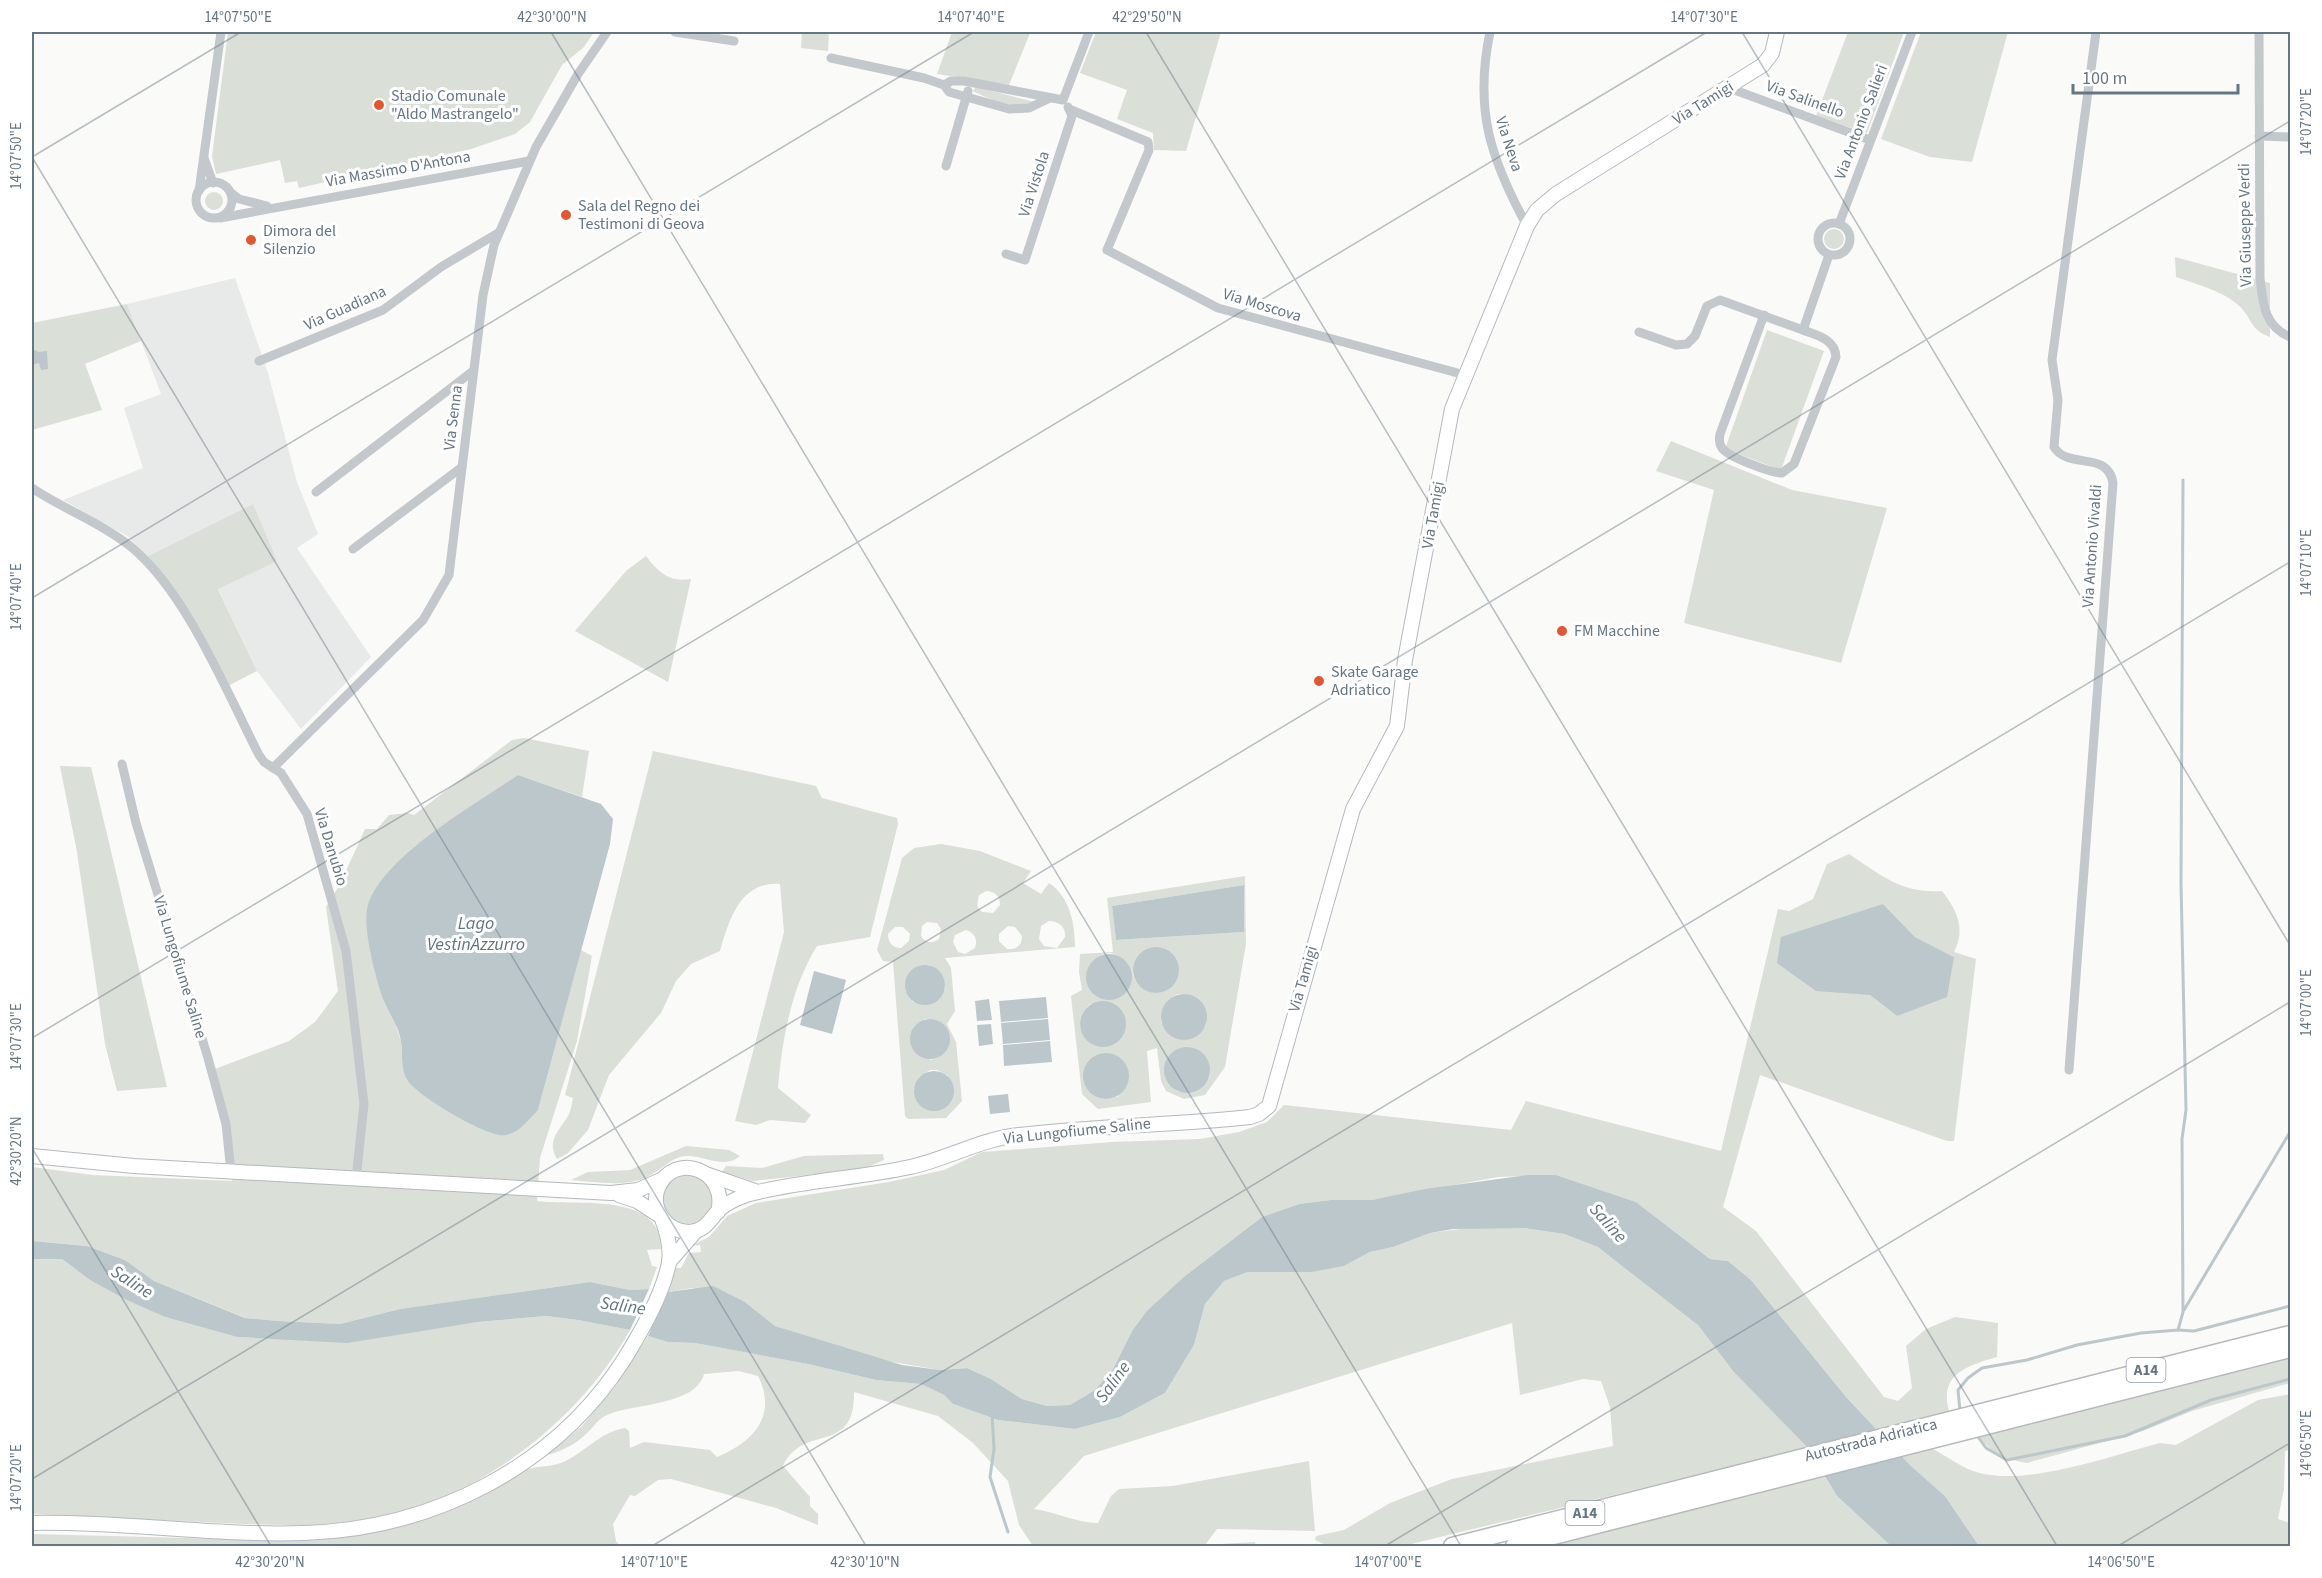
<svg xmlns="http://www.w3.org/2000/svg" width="2322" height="1578" viewBox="0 0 2322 1578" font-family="'Source Sans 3',sans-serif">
<rect width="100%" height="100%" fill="#fafaf8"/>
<path fill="#e8e9e9" d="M235 278 268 373 297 482 318 534 297 548 371 657 301 729 257 671 218 588 253 504 148 556 127 536 63 500 143 468 124 408 161 394 127 304Z"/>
<g fill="#dadfd7" fill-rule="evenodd">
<path d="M228 32H594L584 47 562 65 530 122 515 134 471 149 299 188 297 181 285 183 280 160 216 174 212 156Z"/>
<path d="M802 32H829L828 51 801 48Z"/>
<path d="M952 32 1030 33 1009 85 937 74Z"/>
<path d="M1096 32H1221L1186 151 1154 150 1153 133 1117 119 1127 90 1080 73Z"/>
<path d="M1848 32H1904L1867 133 1816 116Z"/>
<path d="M1921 32H2008L1972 162 1930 157 1881 139Z"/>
<path d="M976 87 1035 102C1015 111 992 101 973 91Z"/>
<circle cx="214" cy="201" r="9"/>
<circle cx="1834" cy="239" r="10"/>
<path d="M2175 257 2270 283V337C2249 330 2252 316 2237 304 2220 290 2196 284 2176 277Z"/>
<path d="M127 304 141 341 85 364 102 410 32 430V323Z"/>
<path d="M1767 330 1824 351 1781 470 1725 449Z"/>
<path d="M1671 441 1792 490 1887 508 1841 663 1684 623 1714 490 1656 471Z"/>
<path d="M253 504 277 561 218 589 257 671 226 687 185 606 148 556Z"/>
<path d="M646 556C658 572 670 583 691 579L668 682 575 631 626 571Z"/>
<path d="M524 738 589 751 582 797 518 775 396 1026 401 1041 403 1069 538 1110 581 950 592 956 577 1041 540 1158 537 1201C576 1206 662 1191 661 1249L647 1250 652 1266 657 1267 649 1289 630 1290 590 1282 400 1309 340 1324 278 1321 246 1318 154 1281 125 1260 87 1246 32 1241V1167L93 1175 232 1181 226 1124 212 1070 289 1041 315 1022 338 991 326 907 340 884 365 829H377L389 815 408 813 414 815 512 740Z"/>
<path d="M653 751 816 786 822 798 897 818 898 824 870 937 817 946C791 988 782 1040 778 1088L811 1115 805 1123 770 1120 756 1125 735 1121 784 932 780 884C740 881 729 920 720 951L691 964 676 981 661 1013 609 1075 588 1130 568 1153 557 1159C546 1141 559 1131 568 1116 571 1111 572 1103 573 1098L565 1095Z"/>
<path d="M60 766 91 767 167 1087 117 1091 105 1044 77 852Z"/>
<path d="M941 844 980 851 1031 871 1023 883 1041 894 1049 883C1070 897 1075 924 1075 947L945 958 951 968 955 1011 947 1024 956 1042 962 1101 946 1118 908 1119 905 1116 893 962 883 961 877 950 902 858 914 848ZM986 891C995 891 1000 896 1000 905L993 913 982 912 977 906 979 895ZM1049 921C1059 921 1066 927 1065 937L1057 948 1044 946 1039 939 1041 926ZM927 922 937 923 941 929 939 939C932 944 925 943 921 936L922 926ZM1008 926 1015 927 1022 936C1022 946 1016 950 1007 949L999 941V934ZM895 927H903L910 934 909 941 901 948C893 948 888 943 888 934ZM966 930C975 933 978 940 975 948L965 954 958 952 953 942 955 935ZM928 965C941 969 946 977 945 990L913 1002 906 991ZM925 1019 939 1021 949 1044C946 1053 940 1058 930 1060L914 1026ZM930 1070H937L949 1076 914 1090 919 1077Z"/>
<path d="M1849 854C1881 875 1902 894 1942 891 1957 910 1966 929 1954 952L1976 959 1954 1141H1947L1760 1075 1723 1207 1756 1231 1884 1397 1898 1401 1912 1388 1906 1346 1926 1329 1955 1317 1998 1323 1997 1357C1966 1366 1937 1375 1950 1414L1898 1429C1920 1440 1941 1454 1962 1466 2009 1494 2109 1456 2160 1443L2176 1445 2258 1400 2290 1394V1450L2285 1451 2284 1489 2278 1519 2290 1523V1546H1979L1945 1496 1911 1466 1846 1397 1751 1280 1728 1261 1710 1259 1636 1202 1556 1175 1498 1177 1372 1200H1331L1299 1204 1262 1217 1185 1276 1132 1331 1113 1369 1095 1390 1070 1405 1047 1406 1022 1399 991 1379 967 1368 940 1370 881 1360 775 1326 745 1302 692 1288 668 1292 676 1268H681L689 1253 701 1252 700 1245 691 1246 709 1237 727 1216 756 1203 889 1182 944 1170 982 1152 1112 1142 1200 1139 1239 1132 1267 1122 1284 1105 1511 1130 1526 1101 1721 1151 1778 909 1789 911 1813 899 1827 864ZM1883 904 1915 937 1954 957 1897 1016 1870 995Z"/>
<path d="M1245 876 1246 944 1225 1067 1205 1095 1184 1099 1166 1091 1161 1081 1157 1048 1147 1051 1151 1102 1098 1109 1082 1094 1071 996 1082 990 1079 972 1080 954 1113 952 1107 898ZM1244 885V932L1116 940 1112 906ZM1143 951 1179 971C1169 1016 1109 982 1143 951ZM1110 953C1126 957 1134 968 1130 985L1101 998C1078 985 1084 956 1110 953ZM1178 994H1185L1206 1011V1025L1202 1031 1161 1023C1160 1010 1166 1000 1178 994ZM1090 1004 1125 1018 1124 1032 1115 1043 1095 1045C1077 1036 1075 1017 1090 1004ZM1188 1047C1204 1050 1212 1062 1209 1078L1179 1092C1165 1084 1161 1070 1169 1056ZM1107 1053 1119 1096C1104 1103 1091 1098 1084 1082L1094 1057Z"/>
<path d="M686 1146 729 1150 740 1156C723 1170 705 1155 686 1156 670 1157 660 1172 645 1178 623 1187 595 1182 571 1180L588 1172 630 1170Z"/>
<path d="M883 1154 884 1160 863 1169 753 1181 722 1172 726 1166 762 1168 804 1156Z"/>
<circle cx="688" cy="1199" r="25"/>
<path d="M1475 1227 1524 1228 1564 1234 1598 1247 1634 1273 1698 1325 1735 1372 1808 1448 1837 1496 1891 1546H1547L1777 1488 1745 1463 1403 1546H1328L1315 1540 1316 1536 1344 1530 1390 1503 1452 1479 1613 1446 1610 1407 1601 1381 1583 1379 1520 1395 1512 1323 1084 1456 1034 1509C1057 1512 1076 1523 1098 1523L1111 1496 1119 1489 1173 1486 1309 1461 1315 1531 1217 1529 1205 1545 1255 1542 1256 1546H1033L1019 1525 1008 1481 973 1443 938 1416 854 1392C855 1457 804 1422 783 1466L810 1497V1506L818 1514V1525L776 1508 671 1479 658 1480 635 1496 630 1495 613 1524 616 1541 620 1546H32V1534L299 1541C366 1538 416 1526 477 1498 493 1491 508 1476 525 1470 536 1466 549 1467 561 1463 584 1454 599 1432 625 1428L629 1431 630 1448 644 1442 710 1450 717 1457C753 1442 778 1416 758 1376L739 1371 704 1374C695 1407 630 1403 605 1416 598 1419 592 1429 585 1435 575 1445 559 1452 545 1456L582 1426 616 1385 648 1336 668 1342 695 1343 808 1364 876 1380 921 1384 944 1395 953 1404 998 1420 1075 1429 1120 1417 1165 1393 1194 1345 1205 1304 1224 1281 1248 1272 1344 1266 1370 1252 1393 1247 1430 1233Z"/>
<path d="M32 1259H62L90 1280 165 1317 237 1337 275 1339 393 1334 478 1322 546 1316 578 1320 630 1330C580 1420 479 1499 377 1518 327 1528 274 1525 223 1523 159 1520 95 1517 32 1514Z"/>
<path d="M2290 1358V1383L2192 1411 2143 1431 2027 1463C2006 1459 1991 1454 1979 1436Z"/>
</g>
<g fill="#bbc7cb">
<path d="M32 349 39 352 47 351 48 369 41 370 39 363 32 365Z"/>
<path d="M518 775 601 804 613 819 610 844 538 1110C529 1119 519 1133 506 1135 489 1139 418 1096 408 1081 400 1070 403 1054 401 1041 398 1023 385 1008 380 990 374 970 362 925 368 905 384 855 476 804 518 775Z"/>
<path d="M1244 885V932L1116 940 1112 906Z"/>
<path d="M1883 904 1915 937 1954 957 1947 997 1897 1016 1870 995 1816 991 1777 963 1781 937Z"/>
<circle cx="1156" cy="970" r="23"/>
<circle cx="1109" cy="977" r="23"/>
<circle cx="925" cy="985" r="20"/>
<path d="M814 971 846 980 832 1034 800 1025Z"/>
<circle cx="1184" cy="1017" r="23"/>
<path d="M1046 997 1048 1018 1001 1022 999 1001Z"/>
<path d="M989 999 992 1020 977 1021 975 1001Z"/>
<circle cx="1103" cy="1024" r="23"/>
<circle cx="930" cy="1039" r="20"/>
<path d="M1048 1019 1050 1040 1003 1044 1001 1023Z"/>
<path d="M991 1024 993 1044 979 1046 977 1025Z"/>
<path d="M1050 1041 1052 1062 1004 1066 1003 1045Z"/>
<circle cx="1187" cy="1070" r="23"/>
<circle cx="1106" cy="1076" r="23"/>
<circle cx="934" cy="1091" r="20"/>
<path d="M1008 1094 1010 1112 990 1114 988 1096Z"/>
<path d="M1528 1175H1556L1636 1202 1710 1259 1728 1261 1751 1280 1846 1397 1911 1466 1945 1496 1979 1546H1891L1837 1496 1808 1448 1734 1372 1698 1325 1598 1247 1564 1234 1524 1228 1453 1229 1430 1233 1393 1247 1370 1252 1344 1266 1311 1272H1248L1224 1281 1205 1304 1194 1345 1165 1393 1120 1417 1075 1429 998 1420 953 1404 944 1395 921 1384 876 1380 808 1364 695 1343 668 1342 648 1336 668 1292 713 1286 745 1302 775 1326 902 1365 940 1370 967 1368 991 1379 1022 1399 1047 1406 1070 1405 1095 1390 1113 1369 1132 1331 1147 1311 1185 1276 1262 1217 1299 1204 1331 1200H1372L1425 1189Z"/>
<path d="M32 1241 87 1246 125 1260 154 1281 245 1318 278 1321 340 1324 400 1309 590 1282 630 1290 649 1289 630 1330 578 1320 546 1316 478 1322 347 1343 237 1337 165 1317 125 1299 90 1280 62 1259H32Z"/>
</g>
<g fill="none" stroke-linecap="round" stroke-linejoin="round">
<g stroke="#bbc7cb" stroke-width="3">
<path d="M2184 1310 2290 1132"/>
<path d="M2178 1330 2194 1331 2290 1306"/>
<path d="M1960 1411 1958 1390 1968 1378 1982 1368 2027 1360 2077 1345 2141 1333 2178 1330 2183 1312 2182 1139 2186 1110 2181 884 2183 480"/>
<path d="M992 1413 994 1449 990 1477 1008 1532"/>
<path d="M1976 1434 1986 1448 2007 1460 2125 1436 2211 1400 2290 1379"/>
</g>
<g stroke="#b3babf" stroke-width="16">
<g id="secondary">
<path d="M32 1156 134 1166 611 1193 638 1190 663 1179"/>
<path d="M709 1175 758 1192"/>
<path d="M619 1195 637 1201 660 1216"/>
<path d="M718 1212C729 1170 674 1150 658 1188 650 1209 667 1232 689 1232 704 1231 709 1222 717 1212 726 1202 746 1194 758 1192 808 1180 860 1178 910 1167 947 1159 981 1139 1019 1135 1095 1126 1173 1125 1250 1117L1259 1114 1269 1106 1353 809 1397 726 1405 660 1452 409 1527 226 1537 210 1556 194 1763 65 1772 53 1777 32"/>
<path d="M669 1262 696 1231"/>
<path d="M32 1523C122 1521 213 1536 304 1533 432 1529 555 1468 625 1358 642 1330 662 1296 669 1263 671 1249 667 1232 662 1219"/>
</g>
</g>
<g stroke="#b4b9bd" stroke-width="19">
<g id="highway">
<path d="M1452 1546 2290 1334"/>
<path d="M1514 1546 2290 1349"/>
</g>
</g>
<g stroke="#c3c8cc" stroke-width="9">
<path d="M675 32 734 41"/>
<path d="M1490 32C1474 109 1490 158 1527 226"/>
<path d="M2259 32 2260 278C2263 304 2264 326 2290 337"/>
<path d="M831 58 924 78 944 85 949 92 1009 109 1029 108 1050 98"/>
<path d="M944 85 951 81H964L1063 100 1089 32"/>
<path d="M1729 88 1870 140"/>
<path d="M1069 109 1148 142 1149 150 1107 250 1218 308 1465 375"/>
<path d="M2259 136 2290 137"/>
<path d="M204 158 213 183"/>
<path d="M946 166 968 91"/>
<circle cx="214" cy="200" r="18"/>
<path d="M199 191 221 32"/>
<path d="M230 192 239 199 267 206"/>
<path d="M220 218 529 161"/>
<circle cx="1834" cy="239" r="16"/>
<path d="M1839 224 1912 32"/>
<path d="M1006 254 1025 260 1072 116 1068 107"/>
<path d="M1764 315 1720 434C1719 439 1719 444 1722 448 1728 457 1771 473 1782 473L1794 464 1836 357C1835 339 1818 336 1803 330L1829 255"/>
<path d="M1639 332 1676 345 1687 344 1695 336 1707 306 1720 300 1803 330"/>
<path d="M259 361 383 310 441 267 498 233"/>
<path d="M32 488C63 509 100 522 130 546 186 591 226 691 259 755L264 762 281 773 307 814 346 951 364 1104 356 1179"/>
<path d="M316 492 473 371"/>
<path d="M353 549 462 467"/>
<path d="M122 764 136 823 208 1058 226 1124 231 1172"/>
<path d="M273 768 423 620 449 575 483 295 494 245 536 147 578 74 607 32"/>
<path d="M2069 1070 2113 483C2108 450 2068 470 2054 447L2058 400 2052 360 2096 32"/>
</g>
<use href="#secondary" stroke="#fff" stroke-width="14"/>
<use href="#highway" stroke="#fff" stroke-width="16"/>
</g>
<path fill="none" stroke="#657683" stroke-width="1.5" stroke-opacity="0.45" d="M551 32 1461 1546M1146 32 2057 1546M1742 32 2290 945M32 157 241 32M32 157 866 1546M32 598 974 32M32 1038 1707 32M32 1148 271 1546M32 1479 2290 121M652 1546 2290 562M1385 1546 2290 1002M2118 1546 2290 1443"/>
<g fill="#e4572e" stroke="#fff" stroke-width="2">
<circle cx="379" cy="105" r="6"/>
<circle cx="566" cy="215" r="6"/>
<circle cx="251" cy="240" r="6"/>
<circle cx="1562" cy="631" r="6"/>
<circle cx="1319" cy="681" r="6"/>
</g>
<g text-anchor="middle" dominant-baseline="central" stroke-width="6" stroke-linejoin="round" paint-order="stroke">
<g fill="#fff" stroke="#939fa8" stroke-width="1.5">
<rect x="2126.5" y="1358" width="39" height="24" rx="4.5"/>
<rect x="1565.5" y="1501" width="39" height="24" rx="4.5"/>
</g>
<g font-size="15" font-weight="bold" fill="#657683">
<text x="2146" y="1370">A14</text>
<text x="1585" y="1513">A14</text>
</g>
<g font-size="16" fill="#657683" stroke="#fff" text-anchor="start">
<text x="391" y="96">Stadio Comunale<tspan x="391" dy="18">"Aldo Mastrangelo"</tspan></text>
<text x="578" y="206">Sala del Regno dei<tspan x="578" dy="18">Testimoni di Geova</tspan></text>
<text x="263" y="231">Dimora del<tspan x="263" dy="18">Silenzio</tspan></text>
<text x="1574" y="631">FM Macchine</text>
<text x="1331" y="672">Skate Garage<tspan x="1331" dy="18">Adriatico</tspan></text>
</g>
<g font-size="16" fill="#657683" stroke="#fff">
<text transform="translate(1805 99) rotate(20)">Via Salinello</text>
<text transform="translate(1703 103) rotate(-32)">Via Tamigi</text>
<text transform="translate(1861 122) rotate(-69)">Via Antonio Salieri</text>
<text transform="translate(1509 144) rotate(72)">Via Neva</text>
<text transform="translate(398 169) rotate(-10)">Via Massimo D'Antona</text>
<text transform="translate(1034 184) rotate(-72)">Via Vistola</text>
<text transform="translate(2245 225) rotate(-91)">Via Giuseppe Verdi</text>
<text transform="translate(1262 305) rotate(17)">Via Moscova</text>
<text transform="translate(345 308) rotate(-24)">Via Guadiana</text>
<text transform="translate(453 418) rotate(-83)">Via Senna</text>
<text transform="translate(1433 515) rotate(-80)">Via Tamigi</text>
<text transform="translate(2092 546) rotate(-86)">Via Antonio Vivaldi</text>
<text transform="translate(331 847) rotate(73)">Via Danubio</text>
<text transform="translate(180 967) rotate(73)">Via Lungofiume Saline</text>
<text transform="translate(1303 979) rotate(-74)">Via Tamigi</text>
<text transform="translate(1077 1131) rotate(-6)">Via Lungofiume Saline</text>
<text transform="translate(1871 1440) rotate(-14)">Autostrada Adriatica</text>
</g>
<g font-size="18" font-style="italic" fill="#60757c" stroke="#fff">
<text x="476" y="923">Lago<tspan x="476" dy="21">VestinAzzurro</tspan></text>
<text transform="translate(1608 1223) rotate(48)">Saline</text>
<text transform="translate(132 1282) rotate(32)">Saline</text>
<text transform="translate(623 1306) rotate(8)">Saline</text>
<text transform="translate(1113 1382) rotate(-54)">Saline</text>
</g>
</g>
<rect width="2322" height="1578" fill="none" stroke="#ffffff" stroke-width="66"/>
<path d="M2073 84v9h165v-9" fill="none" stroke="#657683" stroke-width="3"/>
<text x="2082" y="84" font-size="18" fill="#657683" stroke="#ffffff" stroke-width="4.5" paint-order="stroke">100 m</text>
<rect x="33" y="33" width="2256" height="1512" fill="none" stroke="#657683" stroke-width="2"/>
<g font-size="15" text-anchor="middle" fill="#657683">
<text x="238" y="22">14°07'50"E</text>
<text x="552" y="22">42°30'00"N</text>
<text x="971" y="22">14°07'40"E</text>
<text x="1147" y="22">42°29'50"N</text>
<text x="1704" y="22">14°07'30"E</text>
<text transform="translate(2306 122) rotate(-90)" y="5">14°07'20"E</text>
<text transform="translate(16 156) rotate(-90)" y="5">14°07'50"E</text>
<text transform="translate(2306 563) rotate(-90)" y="5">14°07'10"E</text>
<text transform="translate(16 597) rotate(-90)" y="5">14°07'40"E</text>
<text transform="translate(2306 1003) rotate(-90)" y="5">14°07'00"E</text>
<text transform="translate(16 1037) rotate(-90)" y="5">14°07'30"E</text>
<text transform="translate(16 1151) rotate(-90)" y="5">42°30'20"N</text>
<text transform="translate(2306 1444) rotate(-90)" y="5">14°06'50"E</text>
<text transform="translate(16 1478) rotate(-90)" y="5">14°07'20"E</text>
<text x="270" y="1567">42°30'20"N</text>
<text x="654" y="1567">14°07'10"E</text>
<text x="865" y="1567">42°30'10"N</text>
<text x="1388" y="1567">14°07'00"E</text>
<text x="2121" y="1567">14°06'50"E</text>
</g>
</svg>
